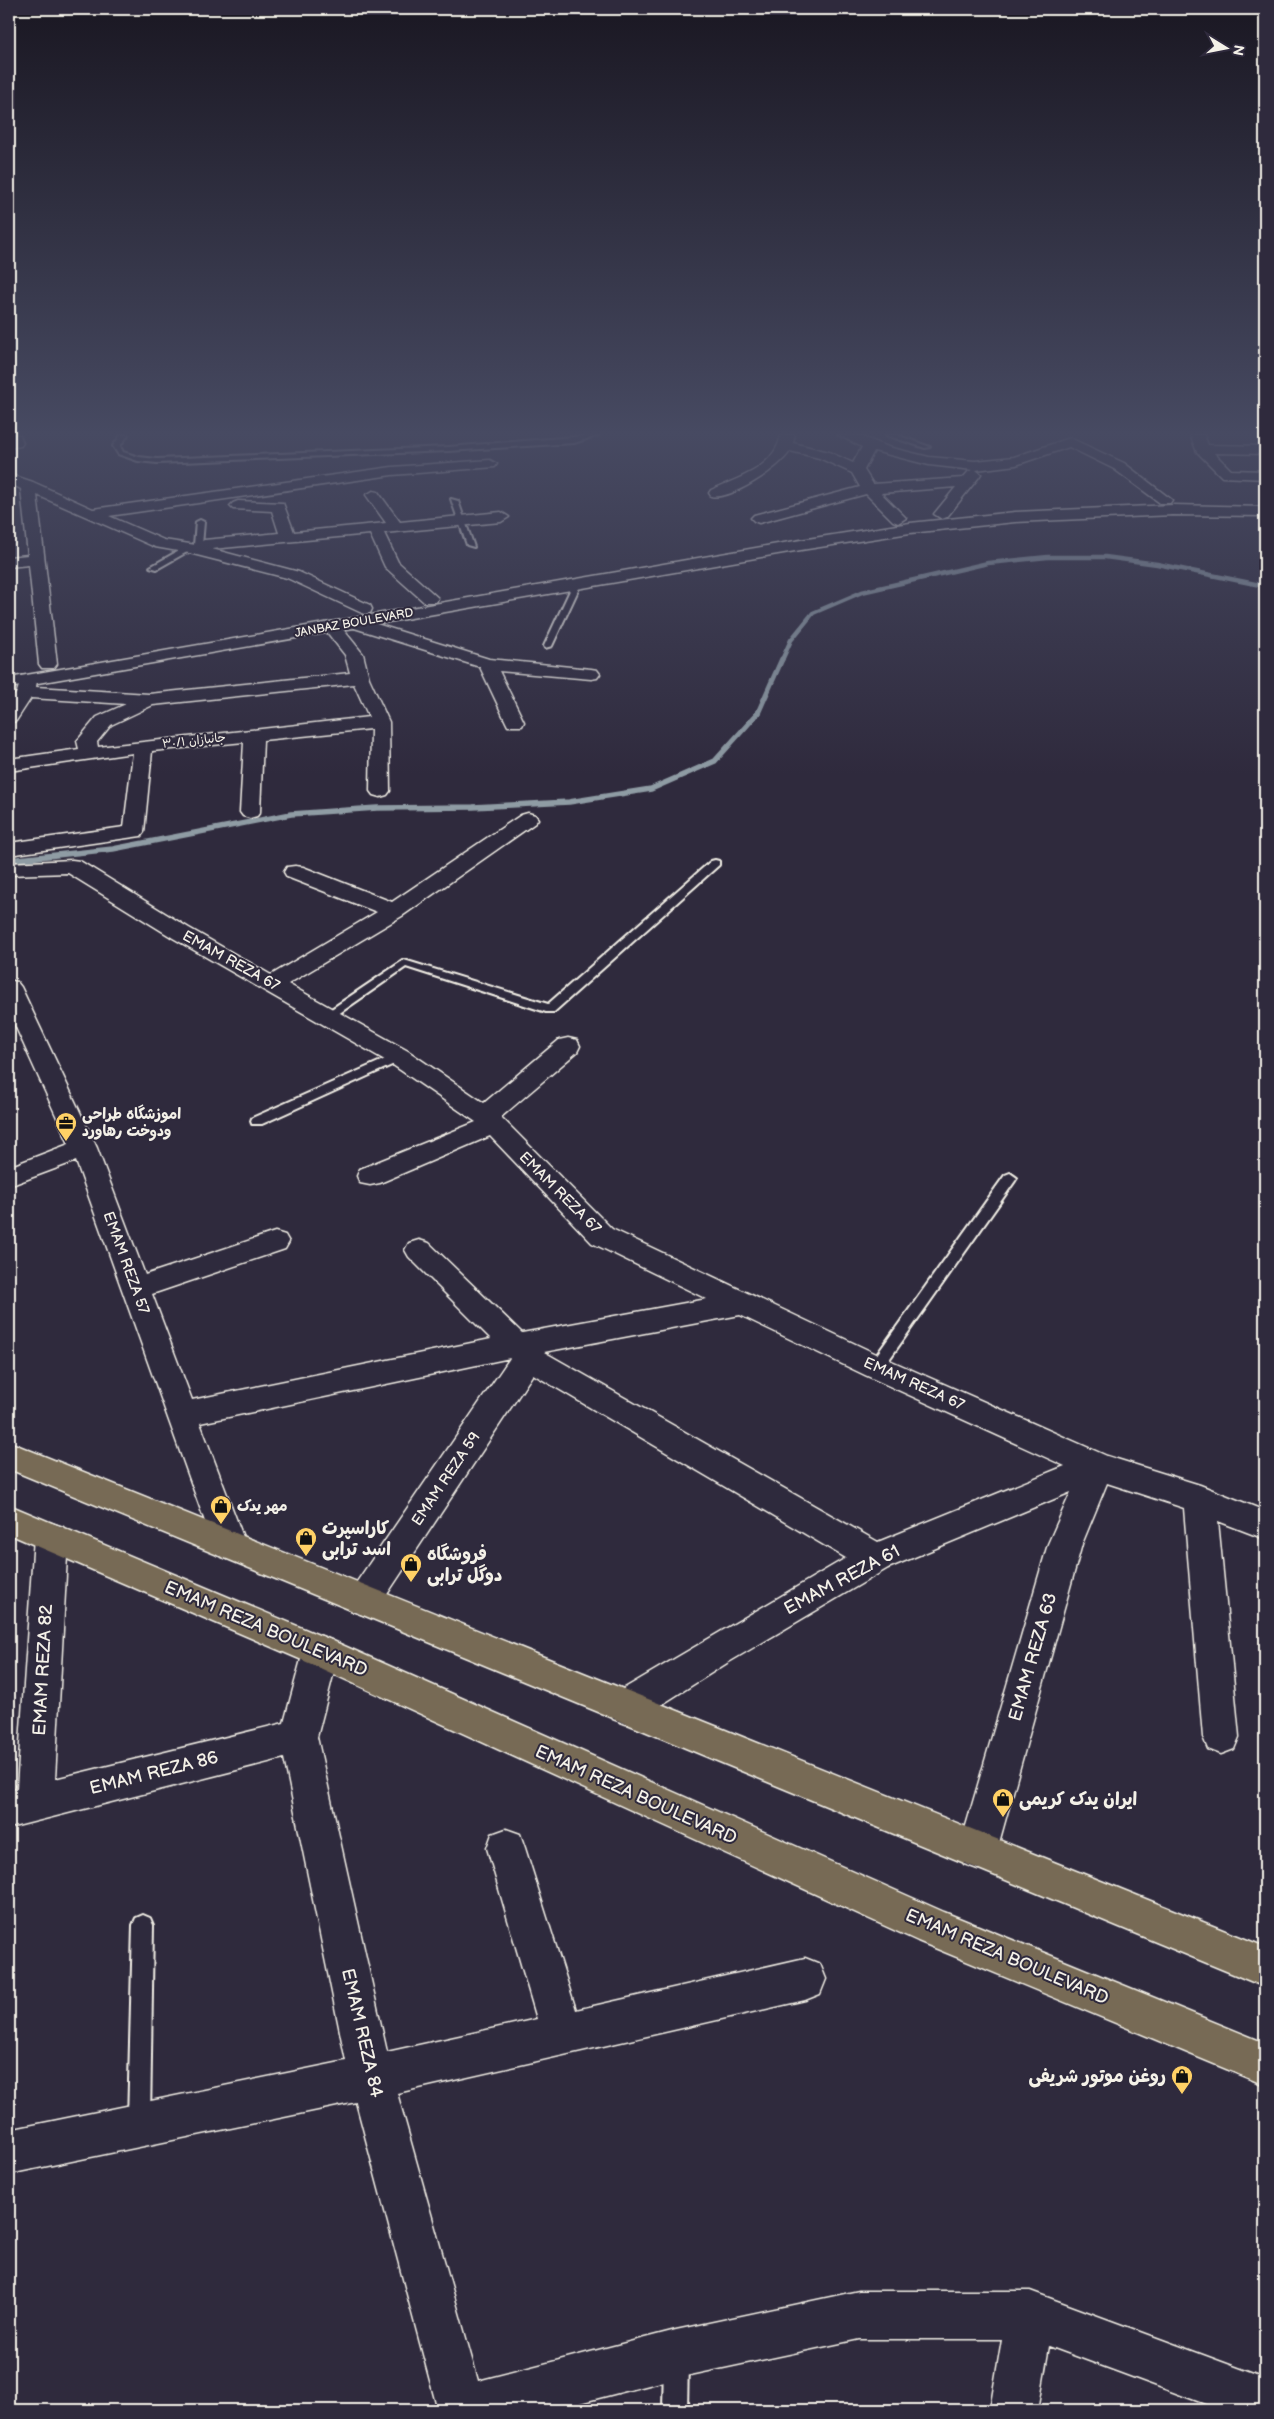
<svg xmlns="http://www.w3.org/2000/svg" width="1274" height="2419" viewBox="0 0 1274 2419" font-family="'Balsamiq Sans','Playpen Sans Arabic',sans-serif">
<rect width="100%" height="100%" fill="#2f2a3d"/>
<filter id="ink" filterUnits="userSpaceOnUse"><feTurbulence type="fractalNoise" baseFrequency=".02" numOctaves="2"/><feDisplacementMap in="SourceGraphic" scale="10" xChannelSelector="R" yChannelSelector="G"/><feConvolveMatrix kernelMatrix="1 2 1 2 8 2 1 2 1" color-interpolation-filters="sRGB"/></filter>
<g filter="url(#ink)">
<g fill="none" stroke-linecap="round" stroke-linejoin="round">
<path stroke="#8f9ca4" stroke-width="4.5" d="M782 660 791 640 813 613 862 592 988 563 1048 557H1105L1157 564 1265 586"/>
<path stroke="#8f9ca4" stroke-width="5.5" d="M9 860 113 849 291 814 377 808 473 807 569 802 651 789 715 761 758 713 782 659"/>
<g stroke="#f4f1e8" stroke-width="4">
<g id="lane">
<path d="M121 435H128L120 446 123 452 139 457 157 459 448 447 599 435 574 443 448 451 157 463 138 461 118 454 113 446Z"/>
<path d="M886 435H897L930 447 925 448Z"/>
<path d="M451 499 458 501 474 547 467 545Z"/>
<path d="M200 520 204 522 202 545 198 547 194 545 196 522Z"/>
<path d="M187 546 194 548 157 569 150 567Z"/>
<path d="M573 584 580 586 552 646 545 648 544 646Z"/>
<path d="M715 860 719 861V865L554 1012H546L406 967 331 1019 327 1020 321 1016 404 960 548 1004 711 861Z"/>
<path d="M399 1053 403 1054 405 1057 403 1060 262 1124H252L251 1121 252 1118Z"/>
<path d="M1010 1173 1017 1178 1015 1181 881 1371 876 1373 871 1371 868 1367 871 1363 1005 1175Z"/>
<path d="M143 1915 150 1918 153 1925 150 2121 147 2129 139 2132 131 2129 128 2121 133 1925 136 1918Z"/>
<path d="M676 2349 684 2353 688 2361 687 2410H663L664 2361 668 2353Z"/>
</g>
</g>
<g stroke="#f4f1e8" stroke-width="3">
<g id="street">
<path d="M9 435H20L23 443 21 446 9 448Z"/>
<path d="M781 435H795L793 443 829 452 853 463 862 447 838 435H858L888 447 929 457 975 461 1014 457 1070 438 1124 463 1172 500 1170 503H1160L1114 469 1069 447 1016 465 976 470 981 474 979 477 947 517 942 519 934 514 956 487 881 493 906 518 898 523 893 521 866 494 759 523 754 521 751 518 754 515 860 487 852 473 819 458 790 451C780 468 730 501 711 496L709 493 711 490C738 478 774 469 781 435ZM874 451 929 465 973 470 969 471 963 478 873 484 864 470Z"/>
<path d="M1190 435H1204L1208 445 1265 446V454L1214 453 1231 470 1265 471V479L1222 477 1197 452Z"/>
<path d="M490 460 497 464 495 467 392 475 109 516 164 540 196 545 204 540 279 533 272 511 233 509 230 506 233 503 238 501 283 503 294 532 386 523 366 495 373 491 378 492 400 522 501 512 509 517 501 522 384 533 398 562 438 598 436 602H424L385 567 370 534 212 549 299 572 370 605 372 609 370 613 364 614 287 578 189 553 155 547 37 495 57 664 54 668H42L39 664 29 565 9 567V557L28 555 21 489 9 483V474L33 482 93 509 392 467Z"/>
<path d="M357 618 489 659 591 669 597 670 600 674 597 678 591 679 499 671 524 722 522 726H508L506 722 480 667 351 627 348 623 351 619Z"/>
<path d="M332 622 338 623 363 654 369 678 389 722 390 791 387 795 380 797 373 795 370 791 371 729 263 740 260 812 257 816 250 818 243 816 240 812 244 742 152 751 144 832 141 836 9 855V843L124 827 133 753 9 771V759L79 749 77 741 97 717 126 704 31 698 16 721 9 723V704L17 692 22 676H34L37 680 36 687 149 694 350 673 345 655 323 627 326 623ZM354 684 369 717 98 747 97 742 111 725 153 705Z"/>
<path d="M528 813 535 815 538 819 535 823 402 916 288 984 408 1051 484 1103 559 1040 568 1038 577 1040 580 1046 577 1052 501 1117 612 1229 887 1359 1107 1456 1200 1485 1265 1511V1539L1218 1521 1239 1737 1234 1749 1221 1754 1208 1749 1203 1737 1184 1508 1107 1483 1082 1544 997 1850 992 1864 978 1869 964 1864 959 1850 1048 1544 1071 1492 888 1568 727 1663 639 1719 626 1724 613 1719 608 1707 613 1695 846 1558 533 1374 376 1611 364 1615 352 1611 347 1600 352 1589 510 1358 200 1423 246 1545 241 1555 229 1559 217 1555 76 1161 9 1186V1167L69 1144 9 1012V980L17 982 21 987 97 1148 145 1275 275 1232 285 1235 289 1242 285 1249 152 1294 192 1400 491 1339 409 1257 405 1250 409 1243 419 1240 429 1243 522 1333 707 1299 592 1243 490 1136 380 1183 370 1185 360 1183 357 1176 360 1169 476 1122 390 1063 173 938 68 873 9 875V863L72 860 80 861 189 928 271 975 377 912 287 877 284 872 287 867 295 866 303 867 392 902 521 815ZM740 1315 865 1375 1065 1466 878 1542 544 1352Z"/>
<path d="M51 1523 63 1527 68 1537 55 1779 284 1723 303 1652 309 1641 321 1636 333 1641 339 1652 317 1737 387 2052 537 2019 487 1848 492 1834 506 1829 520 1834 525 1848 576 2010 805 1958 820 1964 826 1979 820 1994 805 2000 397 2093 478 2381 676 2330 859 2291H1030L1265 2378V2410H1222L1049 2346 1038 2410H990L1002 2339H859L676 2378 552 2410H436L437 2407 356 2102 9 2174V2130L346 2061 284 1758 9 1828V1790L17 1788 34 1537 39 1527Z"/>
</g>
</g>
<g stroke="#f4f1e8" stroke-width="3">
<path id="secondary" d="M1173 505 1265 507V516L1173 515 1015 522 910 533 801 550 9 688V678L801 540 910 523 1015 512Z"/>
</g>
<g stroke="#f4f1e8" stroke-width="3">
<g id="primary">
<path d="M9 1442 1265 1947V1987L9 1469Z"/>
<path d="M9 1505 333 1641 944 1912 1265 2043V2085L918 1941 309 1663 9 1534Z"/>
</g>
</g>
<use href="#lane" fill="#2f2a3d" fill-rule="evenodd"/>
<use href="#street" fill="#2f2a3d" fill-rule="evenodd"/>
<use href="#secondary" fill="#2f2a3d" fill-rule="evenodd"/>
<use href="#primary" fill="#776a54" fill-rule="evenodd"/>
</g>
</g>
<linearGradient id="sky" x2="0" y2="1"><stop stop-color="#1a1722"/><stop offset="0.56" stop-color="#474a62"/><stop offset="1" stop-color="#474a62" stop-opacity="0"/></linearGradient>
<rect width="1274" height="774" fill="url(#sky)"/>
<defs>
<g id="office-pin" transform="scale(1.125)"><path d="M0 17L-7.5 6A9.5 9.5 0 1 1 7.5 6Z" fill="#ffd166" stroke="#2f2a3d"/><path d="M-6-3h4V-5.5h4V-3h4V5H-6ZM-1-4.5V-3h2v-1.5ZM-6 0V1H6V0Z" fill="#111"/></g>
<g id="shop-pin" transform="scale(1.125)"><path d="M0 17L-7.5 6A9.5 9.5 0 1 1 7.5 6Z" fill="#ffd166" stroke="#2f2a3d"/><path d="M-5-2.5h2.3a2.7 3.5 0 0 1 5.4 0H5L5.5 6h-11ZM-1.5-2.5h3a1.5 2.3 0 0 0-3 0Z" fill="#111"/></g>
</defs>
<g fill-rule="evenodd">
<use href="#office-pin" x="66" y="1123"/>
<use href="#shop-pin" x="221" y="1506"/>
<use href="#shop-pin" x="306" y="1538"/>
<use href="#shop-pin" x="411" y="1564"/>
<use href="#shop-pin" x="1003" y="1799"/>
<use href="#shop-pin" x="1182" y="2076"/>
</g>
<g text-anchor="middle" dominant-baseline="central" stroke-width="4" stroke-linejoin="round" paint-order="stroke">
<g font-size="12" fill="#f4f1e8" stroke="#2f2a3d">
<text transform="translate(354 623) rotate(-10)">JANBAZ BOULEVARD</text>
<text transform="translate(194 741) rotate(-6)">جانبازان ۳۰/۱</text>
</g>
<g font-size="15" fill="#f4f1e8" stroke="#2f2a3d">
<text transform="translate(231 961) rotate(29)">EMAM REZA 67</text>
<text transform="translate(560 1193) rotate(45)">EMAM REZA 67</text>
<text transform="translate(126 1263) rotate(70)">EMAM REZA 57</text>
<text transform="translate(914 1384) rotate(24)">EMAM REZA 67</text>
<text transform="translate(446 1479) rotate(-56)">EMAM REZA 59</text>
</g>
<g font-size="15" font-weight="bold" fill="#f4f1e8" stroke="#2f2a3d" text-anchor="start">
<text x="82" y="1114">اموزشگاه طراحی<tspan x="82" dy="17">ودوخت رهاورد</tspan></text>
<text x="237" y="1506">مهر یدک</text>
</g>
<g font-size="18" font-weight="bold" fill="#f4f1e8" stroke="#2f2a3d" text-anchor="start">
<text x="322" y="1528">کاراسپرت<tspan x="322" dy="21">اسد ترابی</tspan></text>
<text x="427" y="1554">فروشگاه<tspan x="427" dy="21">دوگل ترابی</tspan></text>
<text x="1019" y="1799">ایران یدک کریمی</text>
<text x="1166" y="2076" text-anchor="end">روغن موتور شریفی</text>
</g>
<g font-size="18" fill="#f4f1e8" stroke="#2f2a3d">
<text transform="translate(842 1580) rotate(-28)">EMAM REZA 61</text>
<text transform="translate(266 1629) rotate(23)">EMAM REZA BOULEVARD</text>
<text transform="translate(1033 1657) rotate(-74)">EMAM REZA 63</text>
<text transform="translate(43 1670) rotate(-87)">EMAM REZA 82</text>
<text transform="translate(154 1773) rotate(-14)">EMAM REZA 86</text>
<text transform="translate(636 1795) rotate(24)">EMAM REZA BOULEVARD</text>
<text transform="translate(1007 1957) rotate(23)">EMAM REZA BOULEVARD</text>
<text transform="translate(362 2033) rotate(77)">EMAM REZA 84</text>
</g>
</g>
<rect width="1274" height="2419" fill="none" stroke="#2f2a3d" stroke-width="30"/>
<rect x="15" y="15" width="1244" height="2389" fill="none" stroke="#f4f1e8" stroke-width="2" filter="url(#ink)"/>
<g transform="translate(1226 48) rotate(100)" stroke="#2f2a3d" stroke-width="4" paint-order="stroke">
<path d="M0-4L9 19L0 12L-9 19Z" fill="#f4f1e8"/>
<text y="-8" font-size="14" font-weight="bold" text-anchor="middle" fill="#f4f1e8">N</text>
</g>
</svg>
